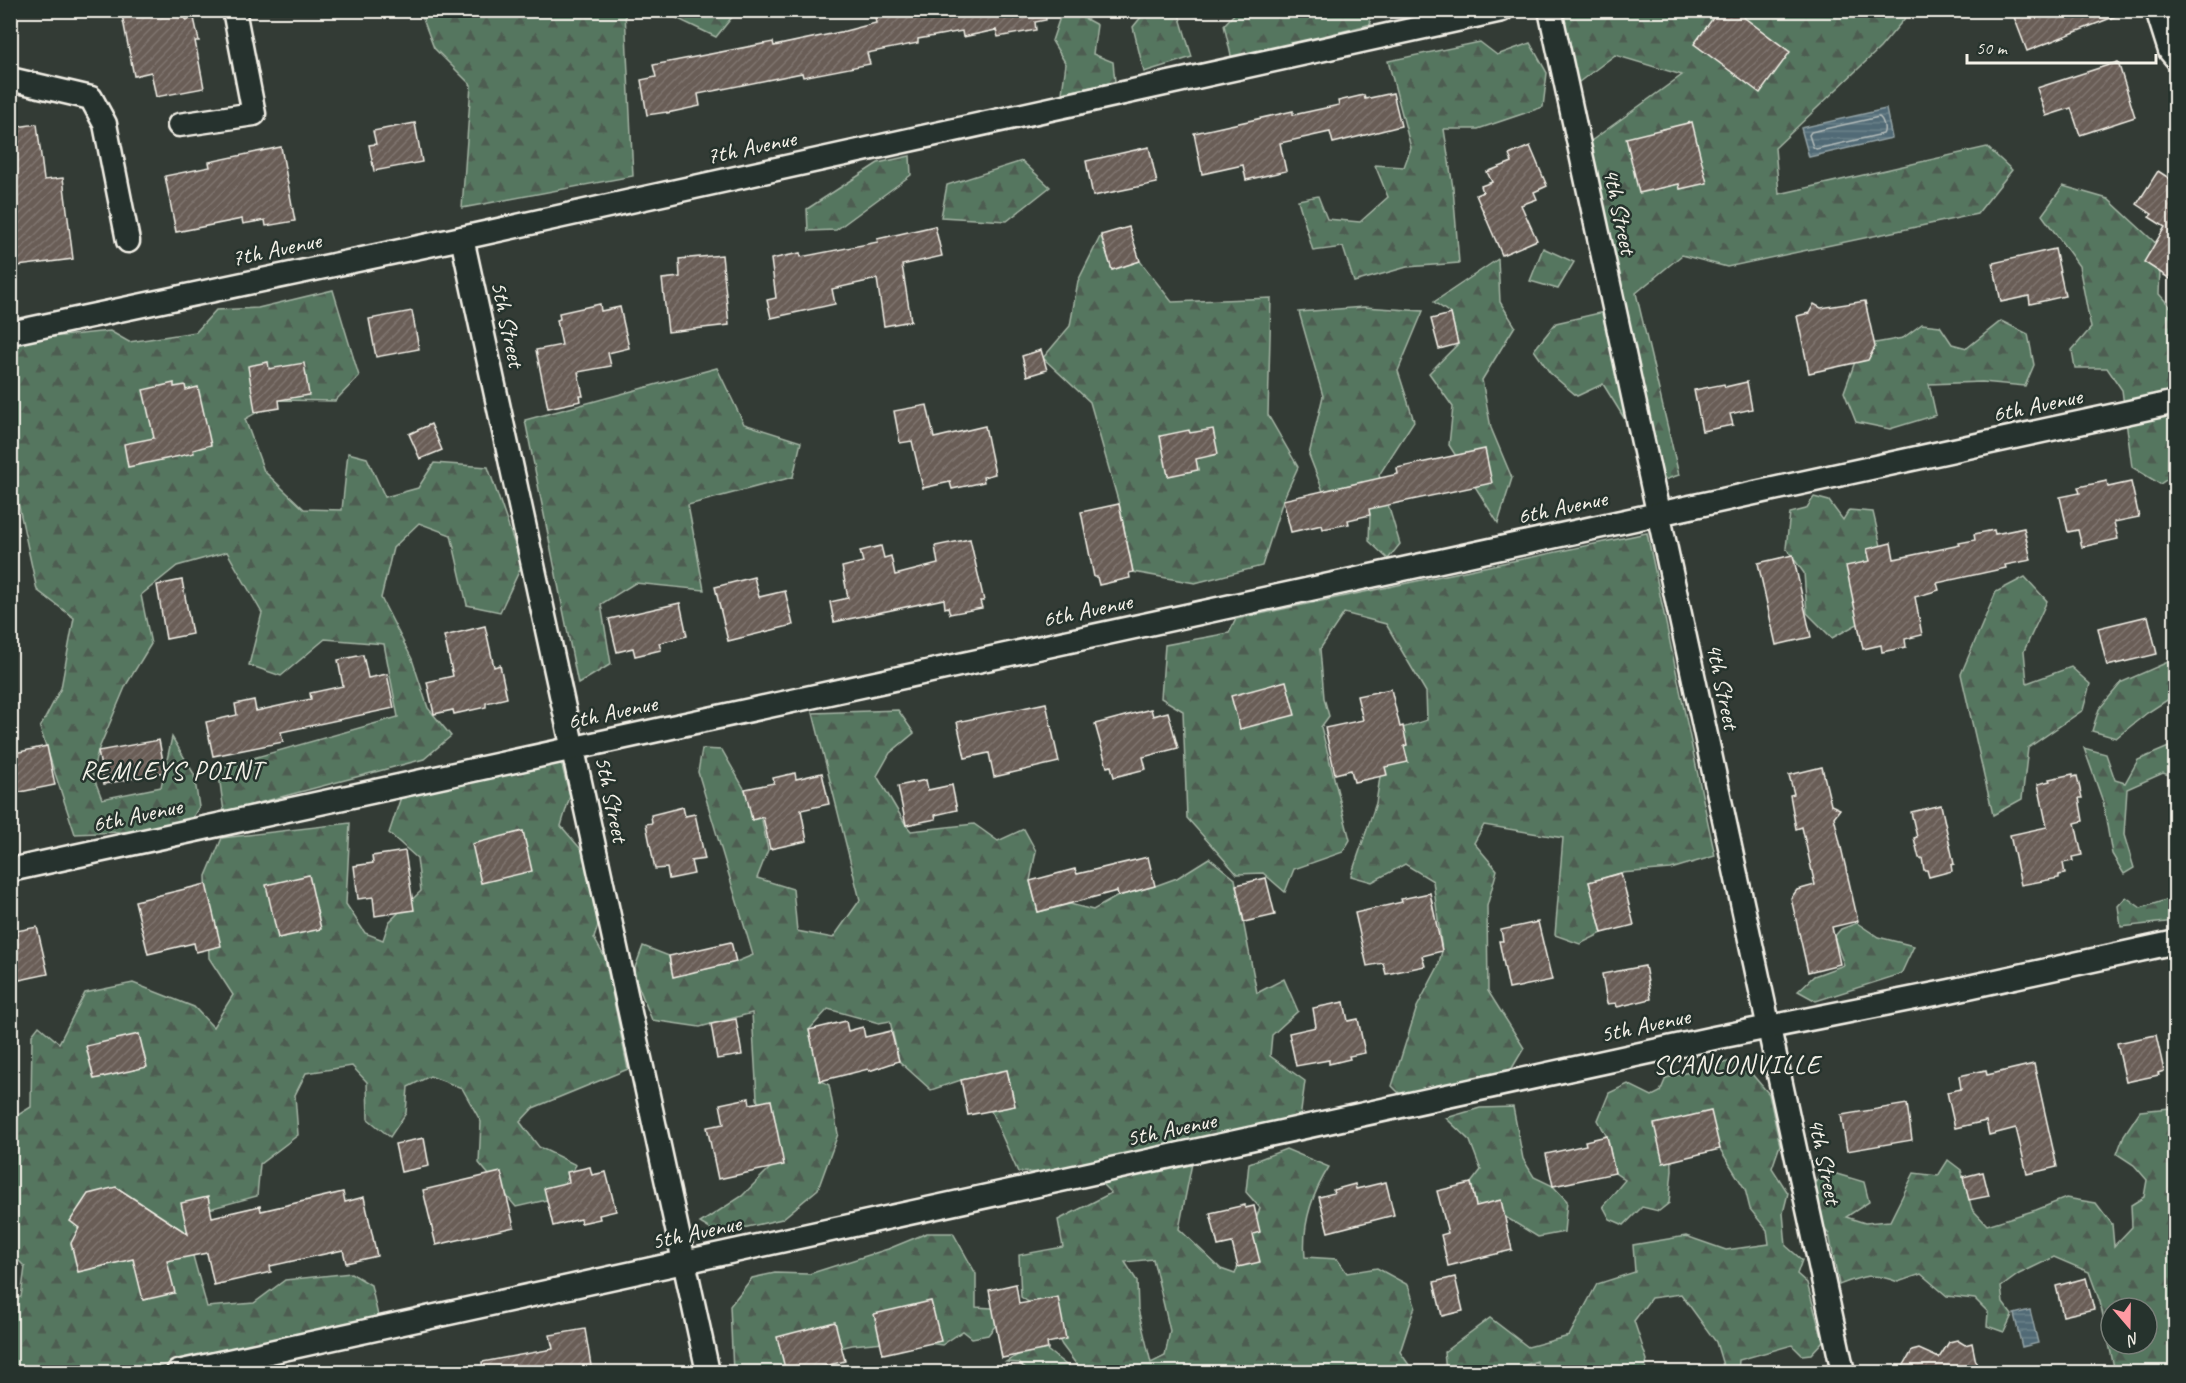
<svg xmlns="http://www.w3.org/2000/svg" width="2186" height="1383" viewBox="0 0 2186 1383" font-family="Caveat,sans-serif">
<defs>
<pattern id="forest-firs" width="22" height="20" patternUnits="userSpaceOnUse" patternTransform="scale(1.5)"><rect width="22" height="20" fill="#55765f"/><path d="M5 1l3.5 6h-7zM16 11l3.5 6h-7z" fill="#4e5d51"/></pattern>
<pattern id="water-rules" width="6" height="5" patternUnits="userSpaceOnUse" patternTransform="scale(1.5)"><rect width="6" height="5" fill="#516b76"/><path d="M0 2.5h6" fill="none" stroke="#6b818a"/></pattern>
<pattern id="building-hatch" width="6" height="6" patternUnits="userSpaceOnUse" patternTransform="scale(1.5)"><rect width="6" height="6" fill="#695d57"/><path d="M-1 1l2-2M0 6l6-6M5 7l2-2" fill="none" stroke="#7f756f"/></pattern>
</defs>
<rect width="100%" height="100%" fill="#333b35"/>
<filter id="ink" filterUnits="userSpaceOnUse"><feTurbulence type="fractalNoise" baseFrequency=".0167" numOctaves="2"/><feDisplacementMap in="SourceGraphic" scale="12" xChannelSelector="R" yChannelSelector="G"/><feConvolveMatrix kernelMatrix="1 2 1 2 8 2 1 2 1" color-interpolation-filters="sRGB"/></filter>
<g filter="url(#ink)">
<g fill="url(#forest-firs)" stroke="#a4b4a4" stroke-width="1.5" fill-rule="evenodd">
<path d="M1238 10 1367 11 1371 24 1232 60 1224 25Z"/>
<path d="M420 11V10L737 11 716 37 664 12H625L633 176 462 208 471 85 434 48Z"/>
<path d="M1062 11H1071L1097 25 1093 54 1113 62 1115 82 1062 93 1066 64 1052 41Z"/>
<path d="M1146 11H1178L1192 57 1144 72 1133 27Z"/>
<path d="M1550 11H1911L1880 48 1775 148 1779 194 1987 147 2012 170 1977 214 1727 267 1682 255 1636 293 1679 475 1661 481 1652 429 1629 426 1603 384 1577 396 1550 373 1534 350 1556 323 1604 312 1580 149 1682 75 1615 55 1567 91Z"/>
<path d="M1480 42 1497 55 1530 43 1547 73 1543 107 1478 129H1444L1453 188 1459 263 1407 267 1354 282 1343 247 1313 251 1298 200 1318 196 1327 219 1360 222 1388 197 1375 165 1404 167 1411 148 1388 61Z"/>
<path d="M910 156 911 175 836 230 808 231 807 209 878 163Z"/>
<path d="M1022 161 1050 187 1007 221 941 217 947 185Z"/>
<path d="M2063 186 2108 199 2161 248 2159 294 2175 312 2176 473 2160 484 2132 467 2122 390 2107 368H2075L2072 350 2091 328 2079 266 2042 215Z"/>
<path d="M1101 235 1112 270 1140 261 1172 302 1271 298 1268 415 1298 467 1283 500 1262 566 1195 583 1133 572 1119 504 1090 402 1043 358 1070 326 1078 281Z"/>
<path d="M1543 248 1574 262 1558 289 1530 281Z"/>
<path d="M1498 259 1500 302 1515 326 1482 380 1491 428 1512 478 1498 523 1449 445 1453 407 1429 373 1458 344 1451 314 1434 302Z"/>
<path d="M333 290 359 376 335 401 279 400 245 419 264 471 304 509 342 510 348 453 367 458 385 497 418 488 434 463 488 467 522 565 500 612 467 605 451 535 419 523 393 548 381 598 412 659 428 708 451 736 424 759 224 812 218 768 398 717 384 644 325 639 281 676 249 665 262 613 227 552 177 566 141 595 151 644 126 685 98 751 92 773 102 799 161 787 172 737 194 774 199 807 190 822 142 831 75 834 40 728 61 688 74 618 37 590 11 470 10 347 32 339 110 331 129 342 196 332 216 310 258 308Z"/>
<path d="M1364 307 1423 311 1398 371 1414 421 1379 475 1400 544 1388 559 1369 541 1370 515 1362 482 1323 491 1309 455 1323 396 1299 312Z"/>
<path d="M2001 321 2028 334 2034 365 2025 386 1982 382 1929 384 1936 415 1890 429 1856 422 1844 392 1856 359 1870 344 1903 338 1922 324 1940 326 1952 344 1967 348Z"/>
<path d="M717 368 744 424 801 442 793 477 688 505 704 590 635 583 601 604 611 664 578 684 525 420Z"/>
<path d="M1814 497 1829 501 1843 520 1849 510 1873 512 1881 546 1872 616 1832 638 1807 613 1804 573 1786 548 1790 513 1806 509Z"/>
<path d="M1647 533 1715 856 1671 869 1621 873 1589 882 1602 933 1580 944 1555 935 1563 838 1484 825 1474 843 1497 870 1487 906 1488 991 1524 1048 1508 1075 1401 1095 1392 1086 1417 1007 1438 967 1442 951 1433 881 1405 864 1372 882 1351 876 1376 803 1380 777 1399 729 1427 720 1426 692 1386 624 1344 613 1320 649 1324 698 1329 716 1321 727 1350 840 1343 852 1294 869 1285 892 1263 873 1237 874 1187 818 1183 711 1161 698 1165 645 1229 633 1236 619Z"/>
<path d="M2025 577 2047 601 2024 651 2027 683 2071 667 2090 684 2083 710 2028 748 2022 799 1993 815 1961 674 1996 592Z"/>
<path d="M2175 659V695L2147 713 2116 738 2092 731 2099 709 2122 682Z"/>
<path d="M898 710 914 733 890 753 877 776 906 825 911 831 974 824 998 841 1024 829 1036 851 1030 881 1038 912 1070 904 1093 910 1118 896 1155 886 1177 878 1209 858 1235 879 1257 993 1284 979 1298 1011 1272 1035 1270 1056 1305 1081 1300 1119 1192 1163 1179 1229 1221 1269 1235 1274 1260 1208 1246 1192 1249 1163 1286 1149 1329 1167C1312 1194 1302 1225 1305 1257L1337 1259 1347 1273 1377 1268 1408 1285 1415 1306 1400 1352 1414 1372H1082L1062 1345 1045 1313 1021 1297 1019 1255 1063 1247 1058 1220 1111 1193 1084 1166 1054 1173 1018 1172 991 1111 1015 1106 1007 1071 961 1080 931 1090 899 1061 890 1021 879 1023 828 1009 809 1030 820 1080 829 1085 838 1134 818 1189 782 1219 718 1234 700 1223 742 1196 773 1165 757 1098 752 1013 700 1027 652 1020 633 973 643 946 669 956 673 976 736 962 753 955 698 772 702 749 722 750 762 820 768 850 757 878 793 889 797 931 833 938 860 900 813 713ZM1153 1259 1170 1331 1165 1356 1151 1363 1138 1309 1137 1281 1125 1262Z"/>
<path d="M2175 742V777L2163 773 2127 789 2124 835 2134 868 2124 874 2112 854 2103 802 2084 748 2106 754 2115 780 2125 783 2138 760 2171 746Z"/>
<path d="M561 762 570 796 561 826 586 855 601 916 594 938 605 958 628 1069 533 1108 520 1122 539 1147 576 1165 555 1198 516 1207 479 1163 481 1122 462 1088 430 1076 408 1087 406 1113 390 1137 368 1119 367 1082 352 1066 306 1073 295 1095 298 1135 260 1164 257 1196 198 1212 193 1256 207 1307 254 1303 285 1280 351 1273 371 1285 379 1320 133 1372H11L10 1300 21 1297 25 1267 11 1253V1136L14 1134 18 1115 31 1107 32 1035 39 1026 59 1043 85 993 133 983 194 1007 213 1027 233 995 209 958 206 876 222 838 350 823 346 904 365 933 383 940 389 922 421 891 417 858 389 833 401 797Z"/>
<path d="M2126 897 2141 908 2175 897V921L2121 927 2118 906Z"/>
<path d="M1857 923 1878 937 1914 946 1901 974 1816 1001 1798 991 1814 976 1844 965 1834 937 1841 929Z"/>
<path d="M1731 1061 1751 1073 1769 1094 1780 1145 1772 1168 1788 1193 1783 1213 1786 1246 1802 1260 1797 1274 1807 1283 1823 1341 1811 1354 1802 1355 1792 1345 1739 1360 1738 1372H1725L1716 1342 1681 1294 1651 1298 1634 1321 1647 1360 1645 1371 1641 1372H1539L1537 1361 1516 1368 1515 1372H1446L1444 1352 1490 1318 1528 1347 1569 1336 1597 1284 1635 1272 1633 1245 1686 1236 1726 1250 1769 1244 1767 1230 1750 1209 1745 1189 1720 1149 1681 1118 1671 1142 1672 1170 1669 1203 1659 1211 1642 1207 1624 1225 1610 1219 1603 1206 1625 1180 1615 1173 1607 1137 1598 1120 1609 1093 1628 1084 1652 1096 1660 1092 1666 1078Z"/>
<path d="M1513 1107 1523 1159 1534 1177 1553 1186 1567 1201 1564 1232 1538 1237 1504 1216 1476 1206 1471 1183 1481 1170 1470 1141 1446 1118 1480 1108Z"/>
<path d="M2170 1108 2176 1112 2175 1185 2169 1191V1211L2176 1214 2175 1372H2115L2100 1302 2089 1272 2054 1257 2019 1274 2001 1287 2003 1303 2012 1315 2004 1332 1987 1326 1988 1312 1975 1299 1947 1296 1921 1274 1898 1282C1873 1272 1863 1276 1839 1285L1829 1234 1819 1224 1812 1191 1823 1170 1864 1182 1869 1202 1846 1217 1865 1223 1890 1221 1914 1173 1938 1176 1948 1160 1961 1170 1972 1209 1987 1225 2036 1210 2066 1198 2096 1203 2112 1224 2114 1246 2132 1227 2131 1205 2144 1197 2147 1180 2134 1165 2117 1154 2124 1135 2140 1111ZM2111 1308H2147V1344H2111Z"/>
<path d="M927 1233H953L976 1274V1307L992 1308 999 1321 988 1335 972 1338 963 1331 942 1345 906 1340 852 1345 797 1358 803 1372H733L730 1306 752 1278 775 1273 809 1274 888 1249Z"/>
<path d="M1038 1343 1074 1371V1372H1029L1019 1363 1006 1362Z"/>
</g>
<g fill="url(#water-rules)" stroke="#92a1a4" stroke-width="1.5">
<path d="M1886 109 1892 138 1809 157 1801 128Z"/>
<path d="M2030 1310 2038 1343 2022 1347 2014 1314Z"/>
</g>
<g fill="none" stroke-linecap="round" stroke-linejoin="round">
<path stroke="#b3bbba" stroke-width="1.5" d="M1879 117C1883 119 1886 130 1883 134L1816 149 1813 147 1809 135 1811 132Z"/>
</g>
<g fill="url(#building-hatch)" stroke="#f4f1e8" stroke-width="1.5">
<path d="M121 10H185L186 20 194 18 199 41H195L204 88 156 97 151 72 134 76Z"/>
<path d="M874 10H1045L1046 20 1035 22 1036 30 998 37 996 30 963 37 962 31 918 39V43L867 53 870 64 803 77 802 73 698 94 700 106 667 113V112L647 115 641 80 656 77 653 65 773 42 774 46 845 31 876 23Z"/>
<path d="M1719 10H1734L1790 52 1760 93 1694 44Z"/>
<path d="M2031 10H2125L2126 12 2027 51 2014 17Z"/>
<path d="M2118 62 2135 117 2080 135 2071 108 2046 116 2037 88Z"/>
<path d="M1393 93 1401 126 1333 143 1330 132 1280 143 1286 171 1246 180 1243 165 1202 174 1194 133 1293 111V115L1339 105 1338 101 1364 95 1365 99Z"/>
<path d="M1692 122 1707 183 1680 189 1679 184 1639 193 1626 138Z"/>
<path d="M415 123 422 162 374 171 369 145 376 144 373 131Z"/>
<path d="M37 124 44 180 63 178 73 259 10 267V128Z"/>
<path d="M1530 146 1547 186 1534 192 1537 199 1521 205 1537 240 1502 255 1476 195 1483 192 1481 186 1492 182 1487 172 1512 162 1509 155Z"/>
<path d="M281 147 295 221 266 226 265 220 243 224 242 219 176 232 165 176 210 167 209 162Z"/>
<path d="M1149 147 1157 183 1093 196 1086 161Z"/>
<path d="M2158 171 2175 182V282L2144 262 2165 227 2149 217 2152 214 2137 204Z"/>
<path d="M935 226 942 256 902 265 911 321 884 326 877 279 832 289 835 304 771 318 767 300 776 298 771 259 800 253 801 257 878 242 877 239Z"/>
<path d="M1129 227 1140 261 1112 270 1101 235Z"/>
<path d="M2055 249 2065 296 2030 304 2029 296 2001 302 1993 263Z"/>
<path d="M722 255 729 325 668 332 662 279 680 277 679 259Z"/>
<path d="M1865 301 1875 347 1868 360 1809 373 1797 316 1809 313 1814 304 1821 308Z"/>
<path d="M600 304 601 311 620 307 629 348 608 353 611 366 578 372 583 396H580L581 401 548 408 536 350 562 345 557 320 560 319 559 313Z"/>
<path d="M412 311 419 349 376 357 369 319Z"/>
<path d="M1451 314 1458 344 1439 349 1431 319Z"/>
<path d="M1041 350 1047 370 1027 376 1022 356Z"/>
<path d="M268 362 269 369 304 363 309 395 279 400 280 408 255 412 248 366Z"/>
<path d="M1747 382 1752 409 1730 414 1733 425 1702 431 1694 390 1724 384 1725 387Z"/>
<path d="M174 383V387L185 385 186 390 198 387 211 445 193 450 194 453 128 467 124 444 154 438 143 390Z"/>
<path d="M927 405 934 438 985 426 995 474 983 477 984 482 952 489 950 482 923 488 912 441 900 443 894 411Z"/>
<path d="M431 424 442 450 420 459 409 434Z"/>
<path d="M1213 429 1218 454 1196 459 1198 470 1168 476 1160 436 1189 430 1190 433Z"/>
<path d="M1485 449 1492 483 1369 509 1370 515 1348 520 1349 524 1323 529 1322 525 1291 532 1283 500 1398 474 1397 468Z"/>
<path d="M2107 481 2108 487 2131 482 2139 517 2114 522 2118 539 2082 547 2078 530 2068 532 2060 497 2080 493 2078 487Z"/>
<path d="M1119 504 1133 572 1129 573 1130 578 1099 585 1097 577H1094L1081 512Z"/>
<path d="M2024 528 2031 560 2005 565 2006 568 1937 583 1939 590 1915 597 1922 635 1905 639 1906 647 1882 652 1881 645 1863 649 1846 566 1870 561 1867 549 1891 543 1894 559 1960 545 1959 543 1975 540 1974 534 1994 530 1995 534Z"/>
<path d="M970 539 984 601H980L982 608 950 614 948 607 945 608 944 599 834 622 830 602 848 598 842 567 863 562 860 551 881 546 884 558 891 556 895 575 938 564 935 546Z"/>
<path d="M1793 555 1811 637 1776 645 1758 563Z"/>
<path d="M754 577 759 597 785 591 793 625 728 641 715 587Z"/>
<path d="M182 580 192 634 166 639 157 585Z"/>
<path d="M680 603 687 636 659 643 661 650 635 656 633 648 617 652 609 619Z"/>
<path d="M2148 616 2157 654 2107 666 2098 628Z"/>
<path d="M485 626 494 667 500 665 507 698 486 703V707L454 714 453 710 434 714 427 682 453 676 444 636Z"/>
<path d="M363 655 368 678 387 674 394 708 281 732 283 742 213 756 206 722 237 715 235 704 254 700 256 711 311 699 310 693 343 686 338 660Z"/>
<path d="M1286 681 1295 715 1240 729 1231 696Z"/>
<path d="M1391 689 1400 727 1403 726 1407 745 1404 746 1408 762 1385 767 1387 775 1354 782 1351 770 1335 774 1325 728 1363 720 1357 696Z"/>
<path d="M1046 703 1059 762 994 777 989 753 965 758 957 722Z"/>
<path d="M1151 709 1153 716 1168 712 1178 748 1143 757 1146 769 1114 777 1111 766 1107 767 1095 724Z"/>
<path d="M159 740 165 772 104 784 98 751Z"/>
<path d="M47 746 55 785 10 794V754Z"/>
<path d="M1822 767 1831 805 1840 809 1834 817 1858 921 1832 927 1840 964 1808 972 1791 898 1797 890 1815 885 1802 827 1796 829 1790 795 1794 794 1789 775Z"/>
<path d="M795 773 796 779 822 773 829 804 801 810 807 841 770 849 763 817 752 820 745 789 774 783 773 778Z"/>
<path d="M2073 774V777L2077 776 2082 798H2079L2083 821 2075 823 2082 855 2072 857 2073 861 2063 863 2065 874 2059 875V878L2021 885 2010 835 2047 827 2038 784 2050 781 2049 779Z"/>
<path d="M926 780 928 790 952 785 957 810 935 815 936 819 906 825 898 786Z"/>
<path d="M1941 805 1954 864 1951 865 1952 871 1929 877 1927 870H1924L1922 858H1919L1914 838 1917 837 1911 812Z"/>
<path d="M683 807 685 816 695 814 705 859 691 861 694 874 669 879 667 868 655 869 646 824 652 823 651 815Z"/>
<path d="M523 831 532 871 481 883 472 844Z"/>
<path d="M405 851 414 910 375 916 373 897 358 899 354 866 373 863 372 856Z"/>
<path d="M1148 857 1155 886 1118 896 1117 891 1038 912 1030 881 1075 869 1077 874Z"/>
<path d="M1621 873 1634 925 1602 933 1589 882Z"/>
<path d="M309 875 321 929 278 938 266 885Z"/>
<path d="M1266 878 1275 915 1244 922 1236 885Z"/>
<path d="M206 884 221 946 196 952 194 943 148 954 135 901Z"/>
<path d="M1430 893 1442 951 1422 956 1425 966 1386 974 1383 963 1367 966 1355 913 1402 902 1401 899Z"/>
<path d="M1538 922 1552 980 1509 989 1499 941H1503L1501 930Z"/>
<path d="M37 927 48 974 10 982V936L17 935 16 931Z"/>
<path d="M731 942 736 962 673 977 669 956Z"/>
<path d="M1645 966 1651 999 1617 1007 1616 1003 1607 1004 1602 974Z"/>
<path d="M1344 1002 1348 1021 1358 1019 1365 1053 1349 1056 1350 1059 1329 1064V1060L1296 1066 1289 1033 1316 1027 1313 1008Z"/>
<path d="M736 1019 742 1055 717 1059 711 1024Z"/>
<path d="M846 1021 848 1031 863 1027 865 1037 891 1031 899 1061 869 1071 868 1069 820 1081 809 1030Z"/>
<path d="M139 1034 147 1067 94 1079 86 1046Z"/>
<path d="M2156 1035 2164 1071 2158 1073 2159 1075 2126 1082 2117 1043Z"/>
<path d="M2034 1064 2057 1167 2027 1174 2016 1128 1989 1135 1986 1121 1955 1128 1947 1092 1961 1089 1959 1076 1986 1070 1987 1075Z"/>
<path d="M1007 1070 1015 1106 968 1115 961 1080Z"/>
<path d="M749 1098 750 1104 771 1100 784 1165 718 1179 707 1127 724 1124 720 1104Z"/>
<path d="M1907 1104 1912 1140 1847 1151 1841 1115Z"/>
<path d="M1711 1111 1720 1149 1663 1163 1654 1124Z"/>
<path d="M1607 1136 1615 1173 1553 1186 1546 1154 1586 1145 1585 1141Z"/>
<path d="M424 1138 429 1166 401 1172 395 1144Z"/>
<path d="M590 1167 592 1175 606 1172 616 1211 599 1215 600 1219 581 1223 580 1219 553 1226 544 1188 569 1182 567 1172Z"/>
<path d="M501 1172 514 1227 436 1245 423 1190Z"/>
<path d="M1983 1172 1989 1196 1969 1200 1963 1177Z"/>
<path d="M1386 1182 1394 1215 1328 1232 1319 1197 1334 1193 1333 1190 1355 1184 1356 1189Z"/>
<path d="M1471 1183 1476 1206 1501 1200 1512 1250 1448 1266 1441 1235 1448 1233 1437 1191Z"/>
<path d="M116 1187 188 1234 181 1203 208 1197 212 1217 260 1206 261 1211 343 1192 345 1202 364 1197 377 1256 346 1263 343 1250 270 1266 271 1272 214 1285 207 1253 167 1261 175 1293 143 1300 133 1259 78 1272 71 1243 79 1228 70 1221 88 1194Z"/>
<path d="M1245 1205V1208L1254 1206 1260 1232 1253 1234 1260 1262 1238 1267 1232 1243 1218 1246 1210 1213Z"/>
<path d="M1455 1277 1463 1311 1442 1316 1434 1282Z"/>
<path d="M2086 1278 2094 1309 2063 1316 2056 1286Z"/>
<path d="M1016 1284 1019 1304 1058 1297 1066 1339 1047 1343 1048 1349 1002 1358 989 1290Z"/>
<path d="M931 1301 941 1341 883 1354 874 1314Z"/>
<path d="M835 1322 845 1361 802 1372H786L777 1337Z"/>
<path d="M585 1329 592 1372H483L482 1362 553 1349 550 1335Z"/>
<path d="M1957 1340 1965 1345 1972 1343 1978 1372H1900L1912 1351 1919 1349 1939 1358 1949 1342Z"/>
</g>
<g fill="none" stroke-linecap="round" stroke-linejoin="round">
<g stroke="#f4f1e8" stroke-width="27">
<g id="street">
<path d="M1550 10 1843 1372"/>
<path d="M2157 10 2170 51 2176 58"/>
<path d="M10 79 91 98 105 124 128 241"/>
<path d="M179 125 254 114 234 10"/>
<path d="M462 238 708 1372"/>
<path d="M10 333 462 238 1502 10"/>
<path d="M10 870 2176 402"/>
<path d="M178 1372 1714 1038 1950 991 2176 942"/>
</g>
</g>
<use href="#street" stroke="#26332d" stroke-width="22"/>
</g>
</g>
<g text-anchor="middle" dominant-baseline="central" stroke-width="5" stroke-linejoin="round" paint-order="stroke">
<g font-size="24" fill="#f4f1e8" stroke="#26332d">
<text transform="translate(751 147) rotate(-12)">7th Avenue</text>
<text transform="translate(1620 211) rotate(78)">4th Street</text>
<text transform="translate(276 249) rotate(-12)">7th Avenue</text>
<text transform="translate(508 324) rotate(78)">5th Street</text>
<text transform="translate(2037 405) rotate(-12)">6th Avenue</text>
<text transform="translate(1562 507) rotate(-12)">6th Avenue</text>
<text transform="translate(1087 610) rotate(-12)">6th Avenue</text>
<text transform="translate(1723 686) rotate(78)">4th Street</text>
<text transform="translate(612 712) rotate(-12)">6th Avenue</text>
<text transform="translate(612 799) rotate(78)">5th Street</text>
<text transform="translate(137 815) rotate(-12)">6th Avenue</text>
<text transform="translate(1645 1025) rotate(-12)">5th Avenue</text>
<text transform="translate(1171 1129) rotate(-12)">5th Avenue</text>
<text transform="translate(1825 1161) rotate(78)">4th Street</text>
<text transform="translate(696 1232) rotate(-12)">5th Avenue</text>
</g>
<g font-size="26" letter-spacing="1.5" fill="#f4f1e8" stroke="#26332d">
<text x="172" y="770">REMLEYS POINT</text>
<text x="1737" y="1064">SCANLONVILLE</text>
</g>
</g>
<rect width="2186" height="1383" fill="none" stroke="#26332d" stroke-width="36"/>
<rect x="18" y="18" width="2150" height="1347" fill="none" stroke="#f4f1e8" stroke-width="2" filter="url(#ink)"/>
<g transform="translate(2129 1326) rotate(160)"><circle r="28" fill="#26332d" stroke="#787f78" stroke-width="1.5"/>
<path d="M0-4.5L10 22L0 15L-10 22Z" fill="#ff9aa2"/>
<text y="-9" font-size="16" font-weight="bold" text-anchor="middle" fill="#f4f1e8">N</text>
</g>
<path d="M1967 54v9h189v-9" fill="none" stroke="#f4f1e8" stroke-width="3"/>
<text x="1976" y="54" font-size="18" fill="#f4f1e8" stroke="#26332d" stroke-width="4.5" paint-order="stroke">50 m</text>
</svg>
